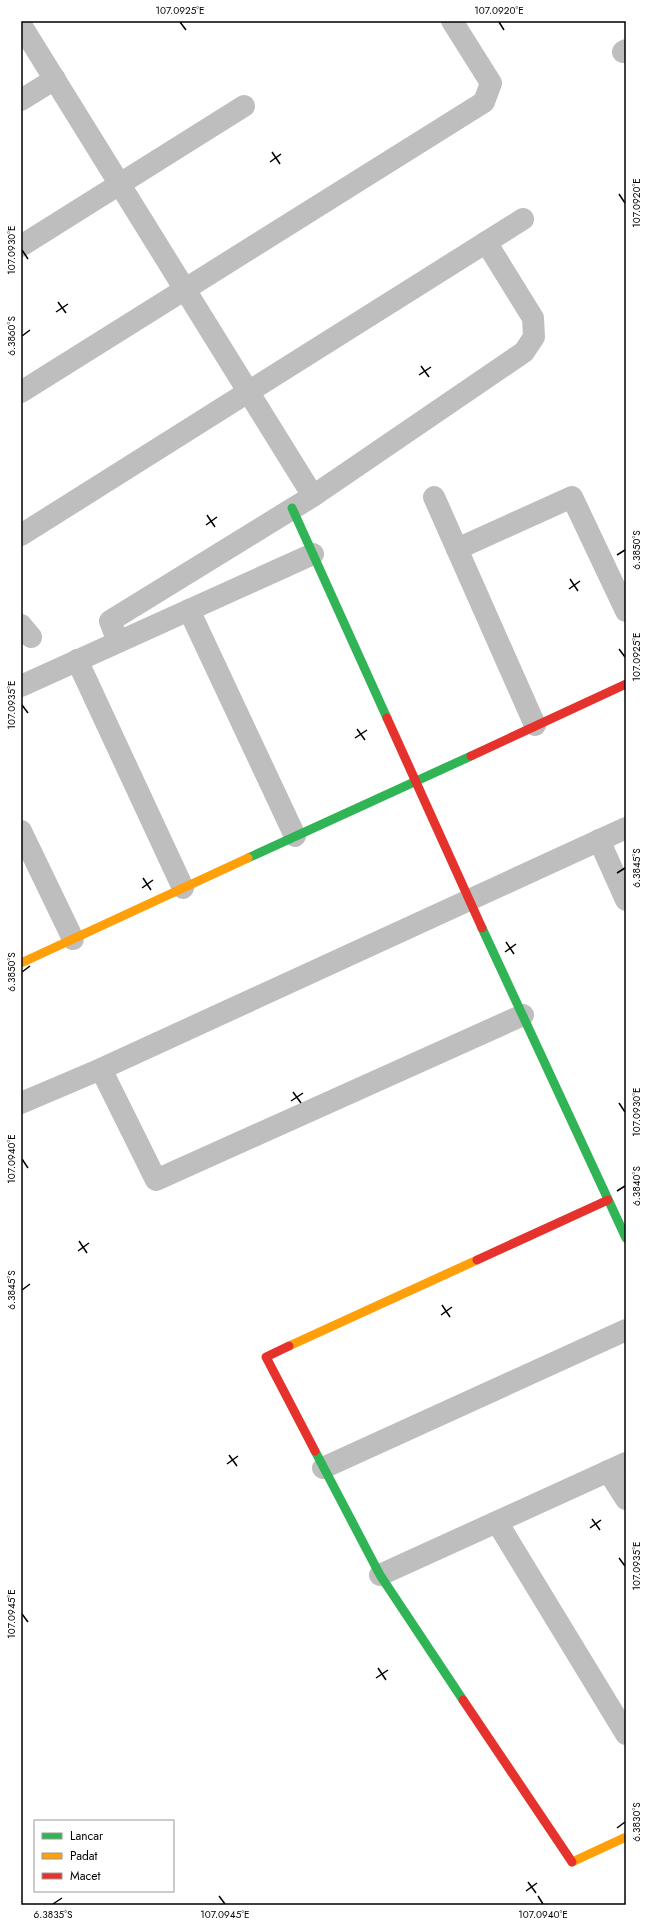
<svg xmlns="http://www.w3.org/2000/svg" width="647" height="1926" viewBox="0 0 647 1926" font-family="Jost,sans-serif">
<rect width="100%" height="100%" fill="#fff"/>
<g fill="none" stroke-linecap="round" stroke-linejoin="round">
<g stroke="#bebebe" stroke-width="22">
<path d="M21 25 313 496"/>
<path d="M623 52 626 50"/>
<path d="M21 100 55 79"/>
<path d="M21 246 244 106"/>
<path d="M21 392 484 102 491 83 452 21"/>
<path d="M434 497 535 725"/>
<path d="M21 535 523 219"/>
<path d="M457 549 572 497 626 611"/>
<path d="M189 610 295 836"/>
<path d="M21 625 31 637"/>
<path d="M118 642 110 621 313 496 524 352 534 337 533 318 486 242"/>
<path d="M77 660 183 888"/>
<path d="M21 686 313 554"/>
<path d="M21 831 73 939"/>
<path d="M599 840 626 900"/>
<path d="M101 1069 156 1180 523 1015"/>
<path d="M21 1103 101 1069 626 828"/>
<path d="M323 1468 626 1330"/>
<path d="M608 1471 626 1499"/>
<path d="M497 1522 626 1734"/>
<path d="M380 1575 626 1463"/>
</g>
<g stroke="#30b455" stroke-width="9">
<path d="M292 508 387 718"/>
<path d="M248 858 471 756"/>
<path d="M482 928 626 1238"/>
<path d="M315 1451 380 1575 463 1700"/>
</g>
<g stroke="#ff9f0a" stroke-width="9">
<path d="M21 963 248 858"/>
<path d="M289 1346 477 1260"/>
<path d="M572 1862 626 1837"/>
</g>
<g stroke="#e5322d" stroke-width="9">
<path d="M387 718 482 928"/>
<path d="M471 756 626 684"/>
<path d="M477 1260 608 1200"/>
<path d="M289 1346 266 1357 315 1451"/>
<path d="M463 1700 572 1862"/>
</g>
</g>
<path fill="none" stroke="#000" stroke-width="1.5" d="M180 22 186 30M499 22 504 30M272 152 280 164M270 162 281 154M619 194 625 203M22 250 28 259M58 302 66 313M56 312 68 304M22 336 30 330M421 366 429 377M419 375 431 367M207 515 215 527M206 525 217 517M617 555 625 550M570 579 578 591M569 589 580 581M619 649 625 657M22 705 28 713M357 729 365 740M355 738 367 730M617 873 625 868M143 878 151 890M142 888 153 880M506 942 514 954M505 952 516 944M22 972 30 966M293 1092 301 1103M291 1101 303 1093M619 1103 625 1112M22 1159 28 1168M617 1191 625 1186M79 1241 87 1253M78 1251 89 1243M22 1290 30 1284M442 1305 450 1317M441 1315 452 1307M229 1455 237 1466M227 1464 238 1456M592 1519 600 1530M590 1528 601 1520M619 1558 625 1566M22 1614 28 1622M378 1668 386 1680M376 1678 388 1670M617 1828 625 1822M528 1882 536 1893M526 1891 537 1883M219 1896 225 1904M538 1896 543 1904M53 1904 62 1898"/>
<rect width="647" height="1926" fill="none" stroke="#ffffff" stroke-width="44"/>
<rect x="34" y="1820" width="140" height="72" fill="#ffffff" stroke="#999999"/>
<rect x="42" y="1833" width="20" height="6" fill="#30b455" stroke="#999999"/>
<text x="70" y="1840" font-size="12" fill="#000000">Lancar</text>
<rect x="42" y="1853" width="20" height="6" fill="#ff9f0a" stroke="#999999"/>
<text x="70" y="1860" font-size="12" fill="#000000">Padat</text>
<rect x="42" y="1873" width="20" height="6" fill="#e5322d" stroke="#999999"/>
<text x="70" y="1880" font-size="12" fill="#000000">Macet</text>
<rect x="22" y="22" width="603" height="1882" fill="none" stroke="#000" stroke-width="1.5"/>
<g font-size="10" text-anchor="middle" fill="#000">
<text x="180" y="14">107.0925°E</text>
<text x="499" y="14">107.0920°E</text>
<text transform="translate(636 203) rotate(-90)" y="4">107.0920°E</text>
<text transform="translate(11 250) rotate(-90)" y="4">107.0930°E</text>
<text transform="translate(11 336) rotate(-90)" y="4">6.3860°S</text>
<text transform="translate(636 550) rotate(-90)" y="4">6.3850°S</text>
<text transform="translate(636 657) rotate(-90)" y="4">107.0925°E</text>
<text transform="translate(11 705) rotate(-90)" y="4">107.0935°E</text>
<text transform="translate(636 868) rotate(-90)" y="4">6.3845°S</text>
<text transform="translate(11 972) rotate(-90)" y="4">6.3850°S</text>
<text transform="translate(636 1112) rotate(-90)" y="4">107.0930°E</text>
<text transform="translate(11 1159) rotate(-90)" y="4">107.0940°E</text>
<text transform="translate(636 1186) rotate(-90)" y="4">6.3840°S</text>
<text transform="translate(11 1290) rotate(-90)" y="4">6.3845°S</text>
<text transform="translate(636 1566) rotate(-90)" y="4">107.0935°E</text>
<text transform="translate(11 1614) rotate(-90)" y="4">107.0945°E</text>
<text transform="translate(636 1822) rotate(-90)" y="4">6.3830°S</text>
<text x="53" y="1918">6.3835°S</text>
<text x="225" y="1918">107.0945°E</text>
<text x="543" y="1918">107.0940°E</text>
</g>
</svg>
